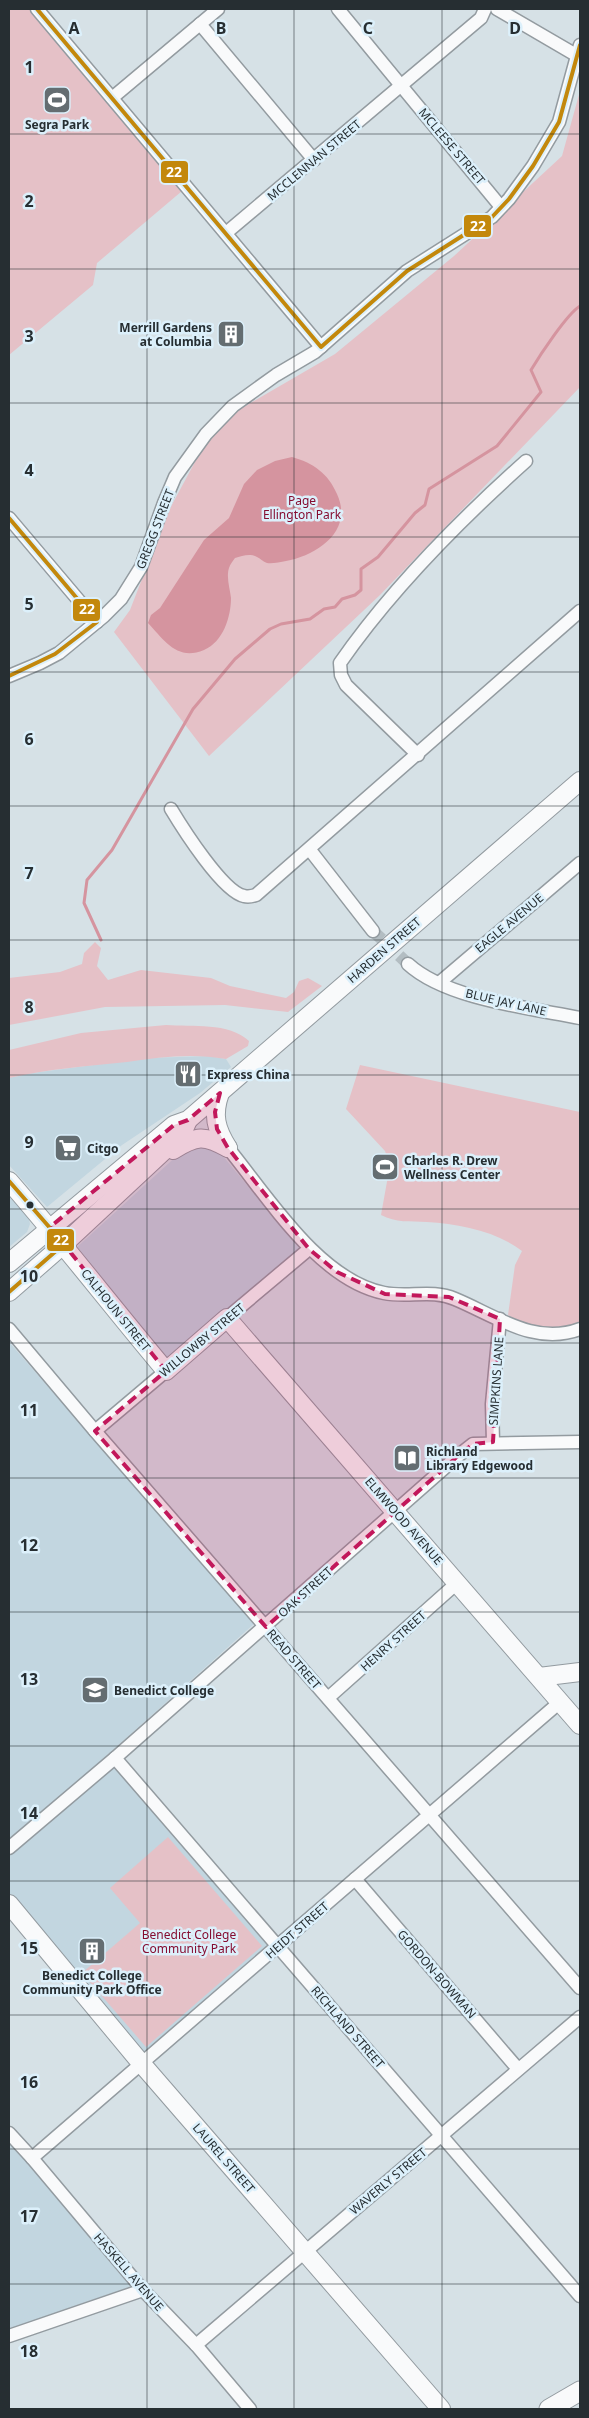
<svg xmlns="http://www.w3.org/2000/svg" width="589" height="2418" viewBox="0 0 589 2418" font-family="'Noto Sans',sans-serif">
<rect width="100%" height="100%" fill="#d6e1e6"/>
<g fill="#c2d6e0">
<path d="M209 1056 226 1059 231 1067 200 1093 122 1145 47 1207 9 1165V1078L32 1073 147 1058Z"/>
<path d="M192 1142 213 1144 300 1249 157 1369 64 1259Z"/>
<path d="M9 1193 28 1214 30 1224 27 1232 9 1247Z"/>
<path d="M9 1342 255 1623 105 1757 268 1946 144 2054 9 1898Z"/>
<path d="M9 2142 21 2156 132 2286 9 2329Z"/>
</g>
<g fill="#e5c1c7">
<path d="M9 9H29L182 191 97 263 93 285 9 355Z"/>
<path d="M580 91V387L380 595 209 756 114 632 130 610 168 512 216 423 335 354 454 256 562 156Z"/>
<path d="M95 942 101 948 97 966 108 980 141 970 211 978 230 986 286 998 294 992 299 981 308 978 322 986 288 1012 225 1005 105 1007 9 1025V978L60 972 82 964 84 953Z"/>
<path d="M166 1025C192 1027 229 1022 249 1041L248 1046 226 1059C192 1053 160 1057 127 1062 87 1066 48 1069 9 1078V1050L81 1033Z"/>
<path d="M360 1065 580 1112V1324C553 1330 532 1331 508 1315L515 1265 522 1251C496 1231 459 1224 427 1222 410 1221 396 1223 381 1215L390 1165 385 1151 346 1109Z"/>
<path d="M168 1837 262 1946 146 2047 82 1973 140 1923 110 1888Z"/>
</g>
<path fill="#d5949f" d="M292 457C313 463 328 473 337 494 354 531 317 555 286 561 280 562 272 564 267 563 263 562 260 558 257 557 250 553 242 556 235 558 233 561 230 564 229 568 226 577 230 589 231 598 231 617 223 642 204 650 177 661 165 641 148 623L151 615 160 608 204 540 229 518 244 484 257 470 275 461Z"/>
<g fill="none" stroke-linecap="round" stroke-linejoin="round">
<path stroke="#d5949f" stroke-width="3" d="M101 940 84 903 87 880 112 850 193 709 235 659 270 629 281 624 310 619 324 609 335 607 342 599 355 595 361 590V569L378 557 415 513 425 505 429 489 497 446 541 392 531 370C540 355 567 314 580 306"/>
<path stroke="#b3bdc2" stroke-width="12" stroke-dasharray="12 6" stroke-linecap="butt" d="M373 931 408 964"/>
<g stroke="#939ba0" stroke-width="15">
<g id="street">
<path d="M37 9 321 347"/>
<path d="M338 9 501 207"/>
<path d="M497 9 576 55"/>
<path d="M200 24 314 160"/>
<path d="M112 98 218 9"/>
<path d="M226 233 481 18 485 9"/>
<path d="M9 518 97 622"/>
<path d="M9 676 40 663 59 653 104 616 121 599 141 567 164 503 175 477 206 434 233 406 276 375 315 352 407 271 492 217 509 199 533 166 559 122 580 45"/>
<path d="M418 755 346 685 341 675 340 663C392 588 459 521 526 461"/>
<path d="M171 809C183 829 223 892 244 896 248 897 253 896 256 895L580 611"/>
<path d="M310 850 373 931"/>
<path d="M408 964C446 999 530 1008 580 1018"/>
<path d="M439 983 580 863"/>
<path d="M228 1148C268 1197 319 1280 384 1293 408 1298 432 1289 455 1299 496 1316 535 1346 580 1329"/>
<path d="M227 1318 309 1249"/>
<path d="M9 1329 95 1431 580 1988"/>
<path d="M95 1431 166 1371"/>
<path d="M493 1442 492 1404 500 1319"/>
<path d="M328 1698 457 1583"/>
<path d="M115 1758 580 2296"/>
<path d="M9 1848 115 1758 459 1455 473 1444 580 1442"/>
<path d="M355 1879 518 2069"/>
<path d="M9 2133 32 2158 143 2290 196 2345 250 2409"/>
<path d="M32 2158 560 1702"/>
<path d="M9 2336 143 2290"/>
<path d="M196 2345 580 2017"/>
</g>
</g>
<g stroke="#939ba0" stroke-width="20">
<g id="secondary">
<path d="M220 1093C212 1115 216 1129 228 1148"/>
<path d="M173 1150C197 1135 204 1135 228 1148"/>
<path d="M9 1181C63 1243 113 1308 166 1371L227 1318 580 1725"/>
<path d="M9 1263 174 1125 188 1120 580 781"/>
<path d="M9 1292 64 1244 182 1134 188 1120"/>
<path d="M539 1677 580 1672"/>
<path d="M9 1904 141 2063 441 2409"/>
</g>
</g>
<g stroke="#939ba0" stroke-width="21">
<path id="primary" d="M549 2409 580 2391"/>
</g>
<use href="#street" stroke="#f9fafb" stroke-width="12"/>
<use href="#secondary" stroke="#f9fafb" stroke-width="18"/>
<use href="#primary" stroke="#f9fafb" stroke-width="19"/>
<g stroke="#dcf0fb" stroke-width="8">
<g id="bus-1">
<path d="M37 9 321 347 407 271 492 217 509 199 533 166 559 122 580 45"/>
<path d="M9 518 97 622 55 654 9 676"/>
<path d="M9 1181 64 1244 9 1292"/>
</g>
</g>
<use href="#bus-1" stroke="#c3880c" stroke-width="4"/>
</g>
<path fill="#c2185b" fill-opacity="0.2" stroke="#c2185b" stroke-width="4" stroke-dasharray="10 6" stroke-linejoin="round" d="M220 1093 215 1112 217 1129 228 1148 309 1249 337 1272 385 1294 449 1297 500 1319 493 1442 473 1444 459 1455 266 1627 95 1431 166 1371 50 1227 174 1125 188 1120Z"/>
<path fill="none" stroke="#262e32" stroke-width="1" stroke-opacity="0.55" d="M147 9V2409M294 9V2409M442 9V2409M9 134H580M9 269H580M9 403H580M9 537H580M9 672H580M9 806H580M9 940H580M9 1075H580M9 1209H580M9 1343H580M9 1478H580M9 1612H580M9 1746H580M9 1881H580M9 2015H580M9 2149H580M9 2284H580"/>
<defs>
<g id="stadium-square" transform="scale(1.4375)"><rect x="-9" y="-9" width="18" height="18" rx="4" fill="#646d71" stroke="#dcf0fb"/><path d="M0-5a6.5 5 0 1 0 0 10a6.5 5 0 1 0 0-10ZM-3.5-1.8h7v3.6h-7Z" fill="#fff"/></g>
<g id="building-square" transform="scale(1.4375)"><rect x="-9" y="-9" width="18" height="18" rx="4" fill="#646d71" stroke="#dcf0fb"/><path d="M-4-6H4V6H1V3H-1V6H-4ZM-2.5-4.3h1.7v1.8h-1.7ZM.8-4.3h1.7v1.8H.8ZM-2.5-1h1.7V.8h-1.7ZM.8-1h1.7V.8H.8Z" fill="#fff"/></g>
<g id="restaurant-square" transform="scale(1.4375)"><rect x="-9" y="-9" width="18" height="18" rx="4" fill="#646d71" stroke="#dcf0fb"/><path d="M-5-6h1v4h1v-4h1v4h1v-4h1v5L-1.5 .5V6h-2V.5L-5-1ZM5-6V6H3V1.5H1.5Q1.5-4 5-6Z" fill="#fff"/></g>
<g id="supermarket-square" transform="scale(1.4375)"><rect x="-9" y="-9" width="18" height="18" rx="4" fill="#646d71" stroke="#dcf0fb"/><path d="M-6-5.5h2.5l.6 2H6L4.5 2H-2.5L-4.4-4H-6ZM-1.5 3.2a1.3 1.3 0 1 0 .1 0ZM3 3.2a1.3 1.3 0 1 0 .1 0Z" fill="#fff"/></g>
<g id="library-square" transform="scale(1.4375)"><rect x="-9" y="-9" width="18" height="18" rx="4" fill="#646d71" stroke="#dcf0fb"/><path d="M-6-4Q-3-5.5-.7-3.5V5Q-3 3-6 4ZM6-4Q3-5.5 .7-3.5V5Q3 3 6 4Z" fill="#fff"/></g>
<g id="university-square" transform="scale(1.4375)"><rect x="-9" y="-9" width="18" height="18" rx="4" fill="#646d71" stroke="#dcf0fb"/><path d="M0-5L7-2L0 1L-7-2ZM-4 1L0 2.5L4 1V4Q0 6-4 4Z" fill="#fff"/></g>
</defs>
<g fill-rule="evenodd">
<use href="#stadium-square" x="57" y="100"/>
<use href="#building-square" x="231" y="334"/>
<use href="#restaurant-square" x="188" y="1074"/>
<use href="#supermarket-square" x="68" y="1148"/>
<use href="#stadium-square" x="385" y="1167"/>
<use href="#library-square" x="407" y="1458"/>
<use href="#university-square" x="95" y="1690"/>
<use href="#building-square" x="92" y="1951"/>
</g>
<circle fill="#262e32" stroke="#dcf0fb" stroke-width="2" cx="30" cy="1205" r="4.5"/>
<g text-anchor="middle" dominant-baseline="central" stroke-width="5" stroke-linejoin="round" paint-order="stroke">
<g font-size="12" font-weight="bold" fill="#262e32" stroke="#dcf0fb" text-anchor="start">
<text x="57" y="124" text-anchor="middle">Segra Park</text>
<text x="212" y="327" text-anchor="end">Merrill Gardens<tspan x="212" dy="14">at Columbia</tspan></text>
<text x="207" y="1074">Express China</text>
<text x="87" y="1148">Citgo</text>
<text x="404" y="1160">Charles R. Drew<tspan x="404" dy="14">Wellness Center</tspan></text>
<text x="426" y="1451">Richland<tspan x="426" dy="14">Library Edgewood</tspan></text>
<text x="114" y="1690">Benedict College</text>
<text x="92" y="1975" text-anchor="middle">Benedict College<tspan x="92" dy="14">Community Park Office</tspan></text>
</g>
<g font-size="12" fill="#262e32" stroke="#dcf0fb">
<text transform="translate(452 146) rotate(50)">MCLEESE STREET</text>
<text transform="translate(314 160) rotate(-40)">MCCLENNAN STREET</text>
<text transform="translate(155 529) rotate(-69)">GREGG STREET</text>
<text transform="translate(509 923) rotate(-40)">EAGLE AVENUE</text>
<text transform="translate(384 950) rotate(-41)">HARDEN STREET</text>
<text transform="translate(506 1002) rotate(13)">BLUE JAY LANE</text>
<text transform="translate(116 1310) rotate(51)">CALHOUN STREET</text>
<text transform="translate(202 1340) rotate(-40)">WILLOWBY STREET</text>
<text transform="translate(496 1381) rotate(-86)">SIMPKINS LANE</text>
<text transform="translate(404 1521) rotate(49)">ELMWOOD AVENUE</text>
<text transform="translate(305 1592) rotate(-42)">OAK STREET</text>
<text transform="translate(393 1641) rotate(-42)">HENRY STREET</text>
<text transform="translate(294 1659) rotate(49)">READ STREET</text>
<text transform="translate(297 1930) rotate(-41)">HEIDT STREET</text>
<text transform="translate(437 1974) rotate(49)">GORDON-BOWMAN</text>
<text transform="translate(348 2027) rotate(49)">RICHLAND STREET</text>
<text transform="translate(224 2158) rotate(49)">LAUREL STREET</text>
<text transform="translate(388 2181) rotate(-40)">WAVERLY STREET</text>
<text transform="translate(129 2272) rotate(49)">HASKELL AVENUE</text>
</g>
<g font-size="12" fill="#850c30" stroke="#dcf0fb">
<text x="302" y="500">Page<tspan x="302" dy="14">Ellington Park</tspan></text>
<text x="189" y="1934">Benedict College<tspan x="189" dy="14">Community Park</tspan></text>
</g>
</g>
<g font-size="16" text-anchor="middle" font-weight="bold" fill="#262e32" stroke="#dcf0fb" stroke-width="5" stroke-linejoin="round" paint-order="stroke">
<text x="74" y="34">A</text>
<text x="221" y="34">B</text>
<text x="368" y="34">C</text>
<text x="515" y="34">D</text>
<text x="29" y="73">1</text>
<text x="29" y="207">2</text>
<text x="29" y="342">3</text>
<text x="29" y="476">4</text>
<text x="29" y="610">5</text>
<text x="29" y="745">6</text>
<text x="29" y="879">7</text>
<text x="29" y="1013">8</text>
<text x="29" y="1148">9</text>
<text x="29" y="1282">10</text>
<text x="29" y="1416">11</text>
<text x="29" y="1551">12</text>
<text x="29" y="1685">13</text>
<text x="29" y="1819">14</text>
<text x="29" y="1954">15</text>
<text x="29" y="2088">16</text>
<text x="29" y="2222">17</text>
<text x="29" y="2357">18</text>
</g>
<g stroke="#dcf0fb" stroke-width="2">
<rect x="160" y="160" width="29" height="24" rx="5" fill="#c3880c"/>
<rect x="463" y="214" width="29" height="24" rx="5" fill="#c3880c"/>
<rect x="72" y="598" width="29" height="24" rx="5" fill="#c3880c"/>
<rect x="46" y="1228" width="29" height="24" rx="5" fill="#c3880c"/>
</g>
<g font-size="14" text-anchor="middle" font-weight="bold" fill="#fff">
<text x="174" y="177">22</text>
<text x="478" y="231">22</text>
<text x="87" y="614">22</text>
<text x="61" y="1245">22</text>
</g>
<rect width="589" height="2418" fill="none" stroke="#262e32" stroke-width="20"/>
</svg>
